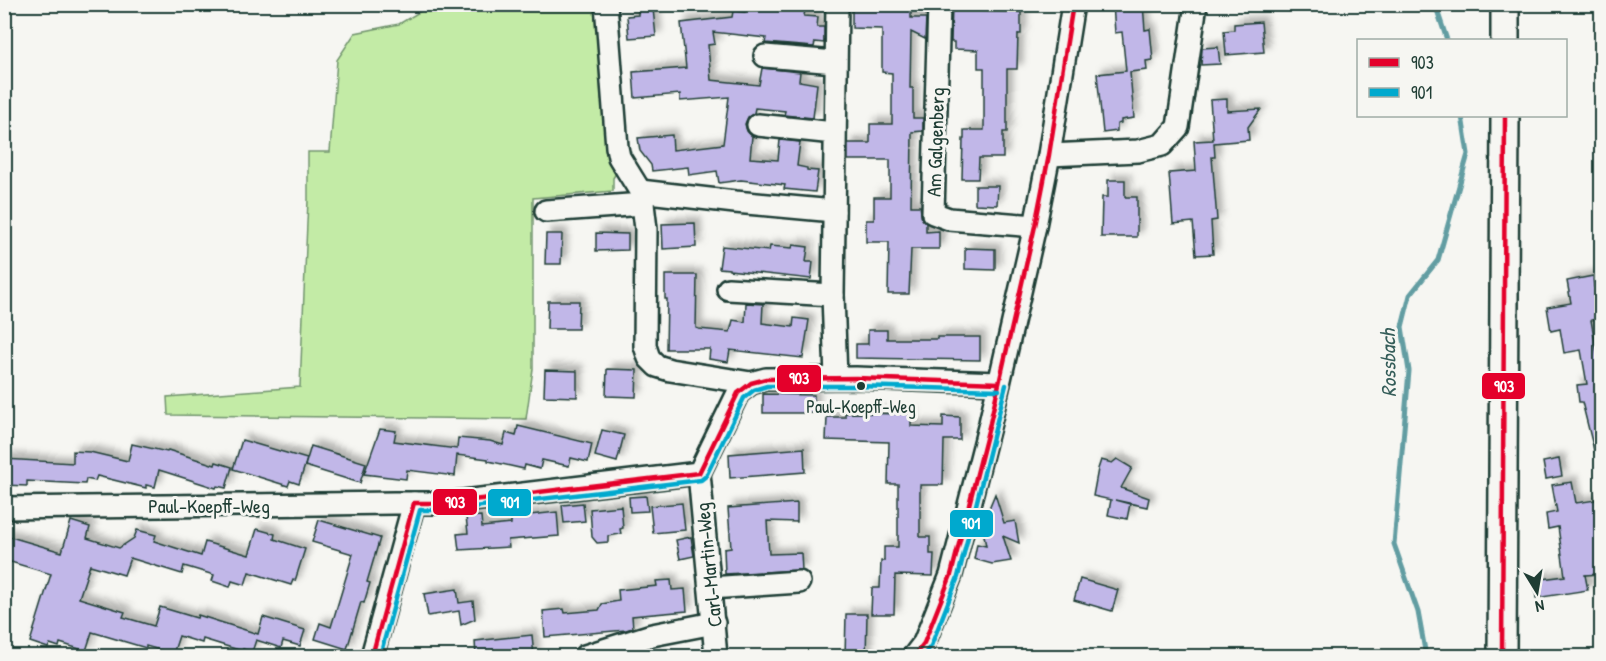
<svg xmlns="http://www.w3.org/2000/svg" width="1606" height="661" viewBox="0 0 1606 661" font-family="'Patrick Hand',sans-serif">
<defs>
<filter id="shadow"><feDropShadow dx="5.5" dy="-5.5" stdDeviation="3" flood-color="#0004"/></filter>
</defs>
<rect width="100%" height="100%" fill="#f6f6f2"/>
<filter id="ink" filterUnits="userSpaceOnUse"><feTurbulence type="fractalNoise" baseFrequency=".0167" numOctaves="2"/><feDisplacementMap in="SourceGraphic" scale="12" xChannelSelector="R" yChannelSelector="G"/><feConvolveMatrix kernelMatrix="1 2 1 2 8 2 1 2 1" color-interpolation-filters="sRGB"/></filter>
<g filter="url(#ink)">
<path fill="#c3eba6" stroke="#71946d" stroke-width="1.5" d="M431 5H597L601 97 608 156 618 170 613 178V191L533 198V369L526 419 168 415 167 397 300 387 308 200V152H330L337 60 355 33 399 24Z"/>
<g fill="none" stroke-linecap="round" stroke-linejoin="round">
<g stroke="#629da2" stroke-width="5">
<path d="M1435 4 1447 40"/>
<path d="M1426 656 1418 612 1394 544 1409 371 1402 327 1410 295 1438 260 1468 154 1462 116"/>
</g>
</g>
<g fill="#c1b7e8" stroke="#1f3d34" stroke-width="1.5" filter="url(#shadow)">
<path d="M746 4H806L804 16 818 17 817 27H824V43L815 42 814 47 765 43 766 38 713 32 715 44 708 45 711 80 759 85 762 68 800 72 799 81 817 84 813 118 784 115 785 111 755 108 754 113 748 117 745 124 747 131 752 136 750 158 778 160 780 140 800 142 797 166 807 168V170L818 171 815 192 784 189 785 185 741 180 719 183 717 171 689 175 688 167 652 171 651 165 640 151 638 138 672 135 673 150 723 144 729 97 680 101V94L635 98 633 72 686 68 681 23 732 17 733 11 745 12Z"/>
<path d="M852 4H911V18H926L925 39 911 32 910 88H913V118H923V131L912 132 911 206H920L922 219 926 223V232L939 231V249H911L909 294H888L889 242H866V220H874V197H890V160H848V143H870V124H892V73L882 72V29L852 28Z"/>
<path d="M952 4H967V11L1021 12V34H1018L1017 69H1007V132H1003V158H979L978 179H962L963 139H964V130H984V68H978V50L954 49V42H951Z"/>
<path d="M1113 4H1143L1145 30 1150 29 1153 60 1146 61 1147 70 1130 72 1134 118 1121 120V123L1117 124V131L1103 133 1097 74 1126 71 1122 32 1115 33Z"/>
<path d="M653 9 656 36 629 38 627 16 638 15V10Z"/>
<path d="M1261 22 1264 52 1226 55 1224 31 1234 30V24Z"/>
<path d="M1218 47 1220 64 1201 65 1202 48Z"/>
<path d="M1227 99V111L1261 109 1248 127 1249 140 1214 143 1215 157H1212L1217 220 1211 221 1213 254 1196 255 1193 222 1173 224 1169 173 1196 171 1194 141 1213 140 1210 100Z"/>
<path d="M1108 180H1125V197H1137V237H1101L1102 197H1108Z"/>
<path d="M975 186H998L997 205 975 204Z"/>
<path d="M695 223 696 247 663 249 662 224Z"/>
<path d="M596 233 628 234V250L596 251Z"/>
<path d="M546 234H562L561 264H545Z"/>
<path d="M793 245 808 247 806 262H813L811 279 729 270V269L719 268 722 246 769 251 770 246 792 248Z"/>
<path d="M965 248 995 249V270L965 269Z"/>
<path d="M665 275H697L696 328 699 329 730 332 733 320 745 322 746 303 763 304 762 323 793 327 794 318 809 320 803 358 730 350 728 362 709 359 710 349H666L667 299H665Z"/>
<path d="M1593 276 1594 287 1602 286V318L1591 320 1599 364H1602V458H1596L1582 402H1579L1577 385 1587 384 1581 350 1564 353 1560 329 1551 331 1547 307 1571 303 1567 281Z"/>
<path d="M548 301H579L578 329H547Z"/>
<path d="M868 330H887V339H937V337H980V360L856 358V344H868Z"/>
<path d="M607 369 637 370 636 397 606 396Z"/>
<path d="M545 370 577 371V397L544 396Z"/>
<path d="M763 394 814 395V413H763Z"/>
<path d="M845 413 911 414V426L943 427V416L960 417V440H944L943 485H920V537H930V554H934L933 576 895 575 894 614H871L872 588H880L881 561H884V547H898V484H888L889 442 826 440 827 417H845Z"/>
<path d="M518 426 592 444 588 462 571 458 569 466 542 460 540 469 525 465 524 469 488 461V459L457 455 455 476 407 470 406 479 364 474 380 429 396 431 394 441 457 449 458 438 490 441 503 445 506 433 516 436Z"/>
<path d="M602 430 624 435 617 462 595 456Z"/>
<path d="M242 440 307 459 299 484 290 481 288 486 233 469Z"/>
<path d="M132 444 167 452 168 450 215 465 216 462 232 467 226 488 217 486 216 488 159 470 155 487 146 485V488L97 476 95 481 86 479 85 484 27 481V486L4 485V459L73 463V451L90 452 128 461Z"/>
<path d="M311 446 366 463 360 483 305 466Z"/>
<path d="M804 448 805 472 730 478 729 454Z"/>
<path d="M1117 459 1132 468 1121 488 1149 498 1147 507 1115 500 1130 504 1127 519 1108 515 1111 500 1093 496 1098 469 1101 460 1112 463Z"/>
<path d="M1559 459 1562 476 1546 479 1543 462Z"/>
<path d="M1572 482 1576 503 1602 499V574L1585 575 1588 590 1536 598 1534 580 1565 576 1558 527 1548 529 1546 514 1557 512 1552 485Z"/>
<path d="M995 494 1004 523 1015 521 1019 543 1003 536 1011 561 992 564 974 559 977 544 986 546 982 525Z"/>
<path d="M646 496 648 511 630 512 629 497Z"/>
<path d="M583 503 585 521 564 523 562 505Z"/>
<path d="M682 503 685 530 653 533 650 506Z"/>
<path d="M797 503V522L767 521 769 554 801 553 802 570 725 574 724 549 731 548 728 508Z"/>
<path d="M621 506 623 528 620 529 621 534 608 536V542L597 543 592 537 590 509Z"/>
<path d="M557 512 559 536 508 540 509 547 459 550 457 534 468 533 466 517 481 516 482 527 511 524V517Z"/>
<path d="M319 520 380 538 367 582 370 583 364 603 361 602 347 649 315 639 320 623 331 627 353 554 312 542Z"/>
<path d="M71 521 90 527 87 538 119 548 134 538 137 530 156 535 154 541 201 556 205 542 249 555 257 529 275 534 274 539 305 549 295 581 293 580 291 585 249 572 245 585 232 581 230 587 212 581 214 575 184 566 182 574 130 558 124 575 90 565 79 598 125 612 123 617 154 626 160 607 197 618 198 615 258 634 263 617 305 630 300 646 283 641 281 648 256 640 252 652 243 649 242 651 203 639 202 643 179 636 173 654 146 646V648L92 632 86 651 60 643 59 647 50 644 48 648 30 642 51 574 4 560V535L62 552Z"/>
<path d="M691 537 694 556 680 559 676 540Z"/>
<path d="M1080 579 1118 590 1112 611 1074 600Z"/>
<path d="M671 580 672 590 685 589 687 611 632 616 633 628 626 630 545 637 543 611 564 609 565 613 599 610 602 604 619 601 618 590 657 586 656 581Z"/>
<path d="M457 589 459 603 473 601 475 619 461 625 459 611 428 616 424 594Z"/>
<path d="M846 614H867L866 657H845Z"/>
<path d="M532 635 534 657H476L475 641Z"/>
</g>
<g fill="none" stroke-linecap="round" stroke-linejoin="round">
<g stroke="#1f3d34" stroke-width="26">
<g id="minor">
<path d="M606 4 617 147 619 157 640 191 643 204 646 229 645 346 649 358 657 366 670 370 751 383"/>
<path d="M939 4 933 213 949 219 1035 226"/>
<path d="M765 56 835 62"/>
<path d="M758 125 834 133"/>
<path d="M1049 155 1138 151 1162 145 1178 127 1196 4"/>
<path d="M640 191 735 202 834 211"/>
<path d="M546 211 643 204"/>
<path d="M728 289 833 295"/>
<path d="M836 378 833 295 837 4"/>
<path d="M699 473 716 656"/>
<path d="M4 508 394 503H447L699 473 738 393 751 383 766 379 856 378 999 383"/>
<path d="M710 588 799 582"/>
<path d="M372 656 414 503"/>
<path d="M585 656 652 635 714 623"/>
<path d="M914 656 924 643 951 575 990 423 1035 226 1049 155 1073 4"/>
</g>
</g>
<g stroke="#1f3d34" stroke-width="32">
<g id="tertiary">
<path d="M1505 40V4"/>
<path d="M1502 656 1505 116"/>
</g>
</g>
<use href="#minor" stroke="#f6f6f2" stroke-width="21"/>
<use href="#tertiary" stroke="#f6f6f2" stroke-width="27"/>
<g stroke="#f6f6f2" stroke-width="9">
<g id="bus-1">
<path d="M372 656 414 503H447L699 473 738 393 751 383 766 379 856 378 999 383"/>
<path d="M914 656 924 643 951 575 990 423 1035 226 1049 155 1073 4"/>
<path d="M1502 656 1505 116"/>
</g>
</g>
<g stroke="#f6f6f2" stroke-width="9">
<g id="bus-2">
<path d="M380 656 420 510H448L701 480 706 476 744 398 754 390 767 386H856L999 390"/>
<path d="M923 656 931 646 958 577 1006 385"/>
</g>
</g>
<use href="#bus-1" stroke="#e4002b" stroke-width="4.5"/>
<use href="#bus-2" stroke="#00a9ce" stroke-width="4.5"/>
</g>
</g>
<circle fill="#1f3d34" stroke="#f6f6f2" stroke-width="2" cx="861" cy="386" r="5"/>
<g text-anchor="middle" dominant-baseline="central" stroke-width="6" stroke-linejoin="round" paint-order="stroke">
<g font-size="18" fill="#1f3d34" stroke="#f6f6f2">
<text x="861" y="406">Paul-Koepff-Weg</text>
</g>
<g font-size="20" fill="#1f3d34" stroke="#f6f6f2">
<text transform="translate(935 142) rotate(-88)">Am Galgenberg</text>
<text x="209" y="505">Paul-Koepff-Weg</text>
<text transform="translate(708 565) rotate(-96)">Carl-Martin-Weg</text>
</g>
<g font-size="21" font-style="italic" fill="#355d59" stroke="#f6f6f2">
<text transform="translate(1388 363) rotate(-91)">Rossbach</text>
</g>
</g>
<g stroke="#f6f6f2" stroke-width="2">
<rect x="776" y="364" width="46" height="29" rx="6" fill="#e4002b"/>
<rect x="1481" y="372" width="45" height="28" rx="6" fill="#e4002b"/>
<rect x="432" y="488" width="46" height="28" rx="6" fill="#e4002b"/>
<rect x="487" y="488" width="45" height="29" rx="6" fill="#00a9ce"/>
<rect x="949" y="509" width="45" height="29" rx="6" fill="#00a9ce"/>
</g>
<g font-size="16" text-anchor="middle" font-weight="bold" fill="#fff">
<text x="799" y="384">903</text>
<text x="1504" y="392">903</text>
<text x="455" y="508">903</text>
<text x="510" y="508">901</text>
<text x="971" y="529">901</text>
</g>
<rect width="1606" height="661" fill="none" stroke="#f6f6f2" stroke-width="24"/>
<rect x="12" y="12" width="1582" height="637" fill="none" stroke="#1f3d34" stroke-width="2" filter="url(#ink)"/>
<rect x="1357" y="39" width="210" height="78" fill="#f6f6f2" stroke="#a0aca6" stroke-width="1.5"/>
<rect x="1369" y="58" width="30" height="9" fill="#e4002b" stroke="#a0aca6" stroke-width="1.5"/>
<text x="1411" y="69" font-size="18" fill="#1f3d34">903</text>
<rect x="1369" y="88" width="30" height="9" fill="#00a9ce" stroke="#a0aca6" stroke-width="1.5"/>
<text x="1411" y="99" font-size="18" fill="#1f3d34">901</text>
<g transform="translate(1537 592) rotate(169)" stroke="#f6f6f2" stroke-width="4.5" paint-order="stroke">
<path d="M0-4.5L10 22L0 15L-10 22Z" fill="#1f3d34"/>
<text y="-9" font-size="16" font-weight="bold" text-anchor="middle" fill="#1f3d34">N</text>
</g>
</svg>
